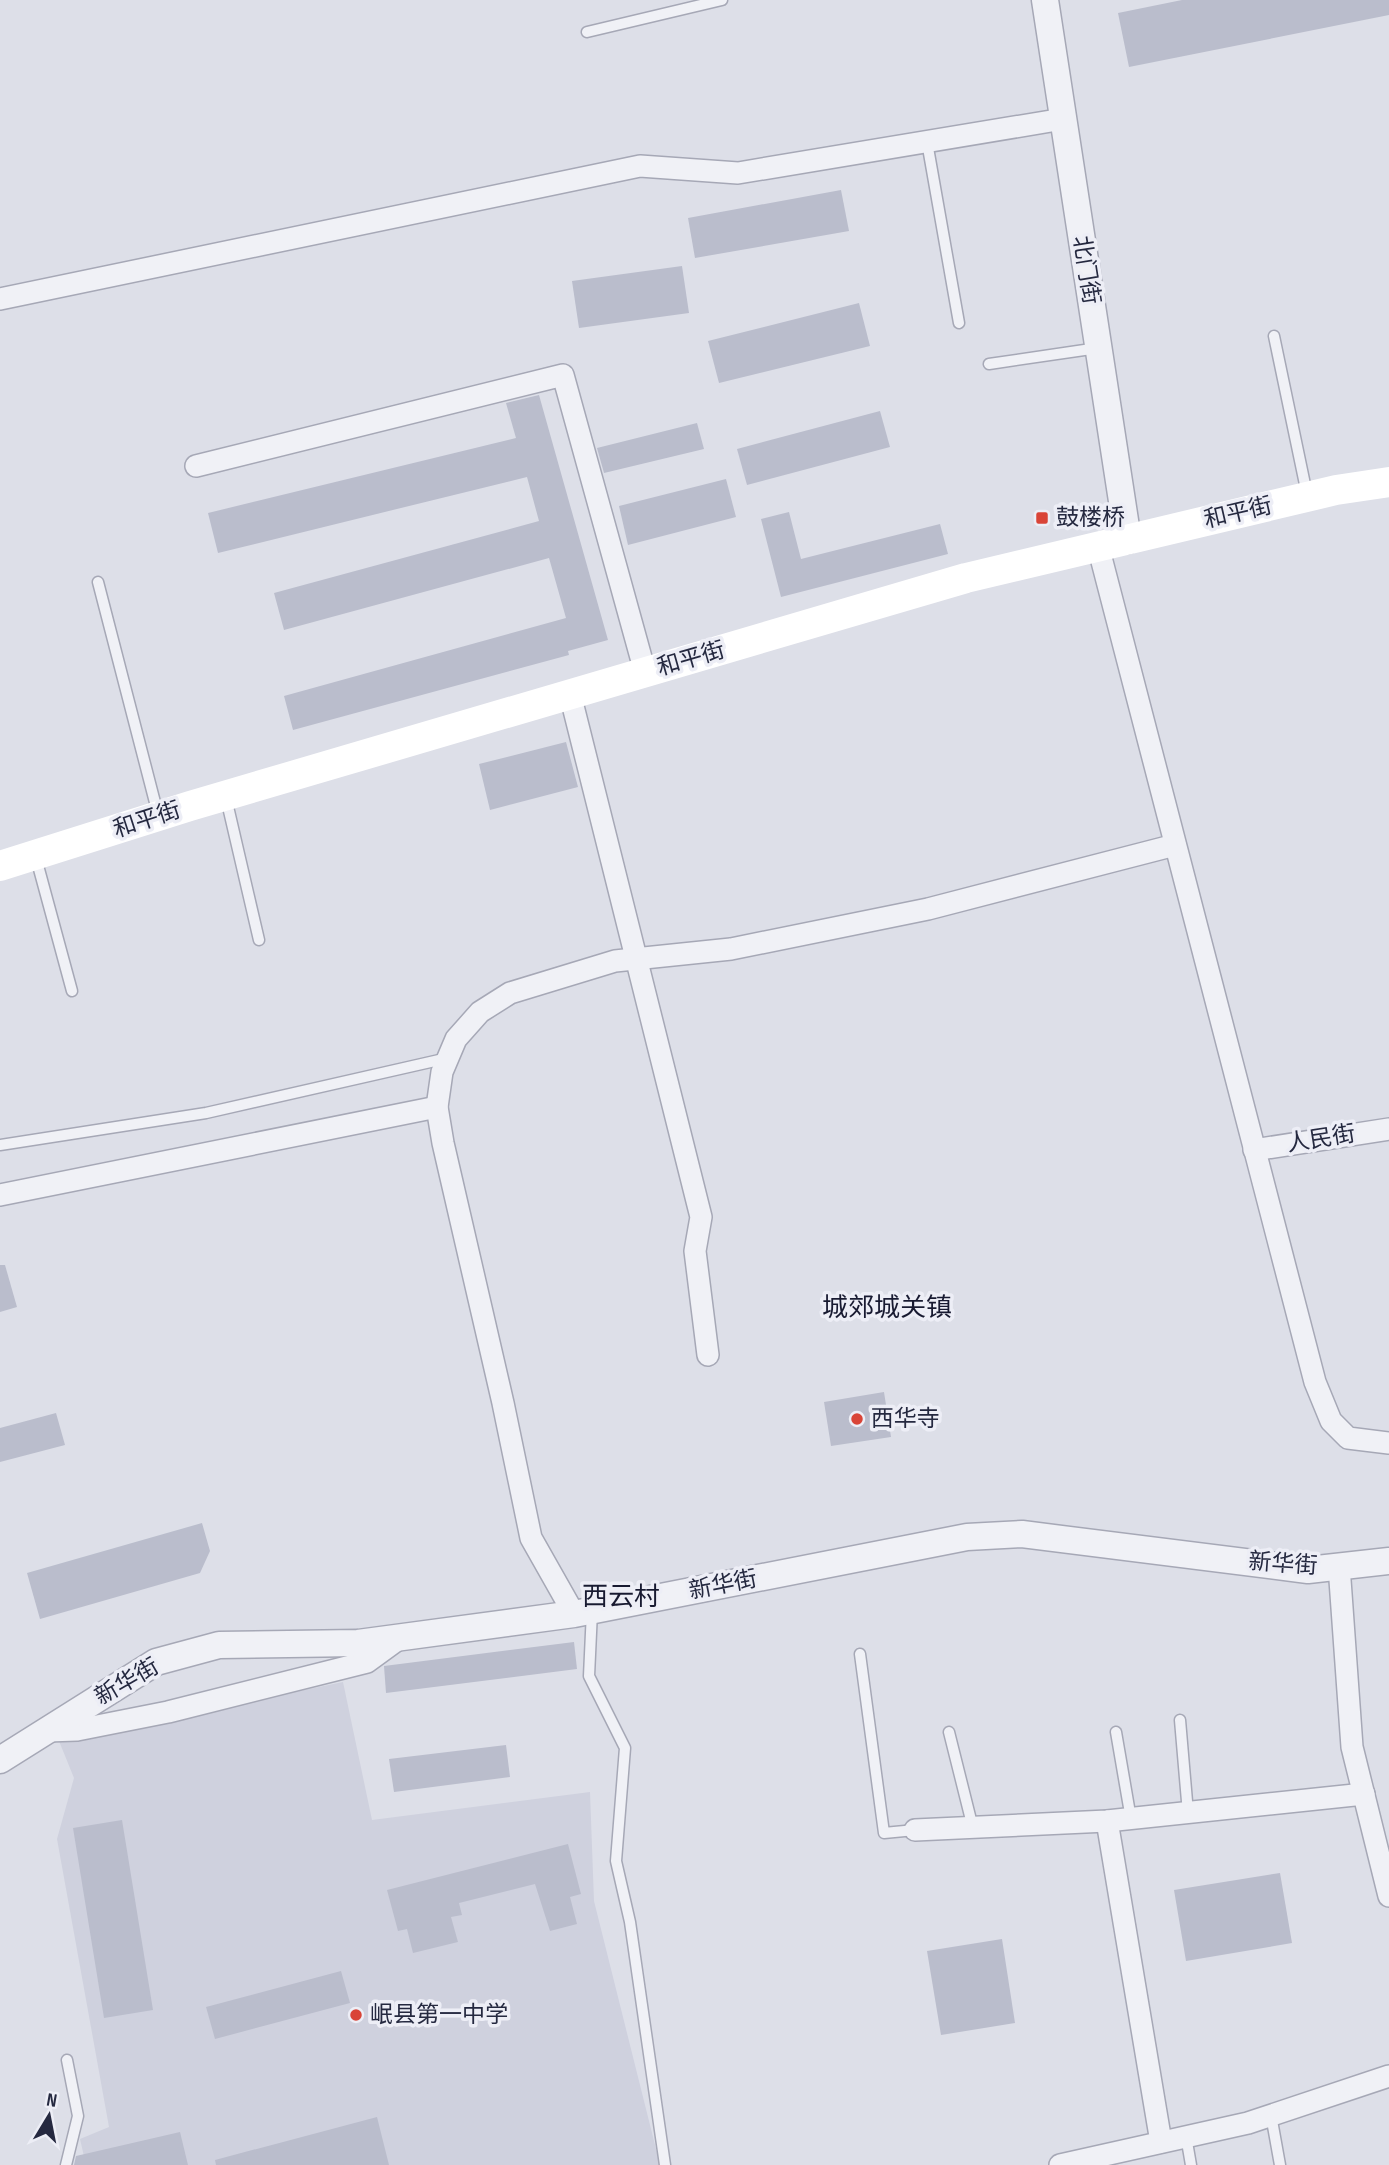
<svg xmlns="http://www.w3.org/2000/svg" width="1389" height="2165" viewBox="0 0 1389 2165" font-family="'Sofia Sans Condensed','Noto Sans SC',sans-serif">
<rect width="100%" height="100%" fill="#dddfe8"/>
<path fill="#cfd1de" d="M343 1682 372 1820 590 1792 594 1901 660 2165H86L80 2139 109 2127 57 1839 74 1778 59 1741Z"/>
<g fill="#babdcc">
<path d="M1182 0H1389V15L1129 67 1118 13Z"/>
<path d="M841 190 849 231 695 258 688 218Z"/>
<path d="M682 266 689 313 579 328 572 281Z"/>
<path d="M859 303 870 346 719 383 708 341Z"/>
<path d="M539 395 608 640 568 651 569 655 293 730 284 696 566 618 549 558 284 630 274 593 539 521 527 477 218 553 208 513 516 438 506 403Z"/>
<path d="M880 411 890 447 747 485 737 449Z"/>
<path d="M697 423 704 449 604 473 597 448Z"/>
<path d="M726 479 736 517 628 545 619 506Z"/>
<path d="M789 512 801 559 940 524 948 554 781 597 761 519Z"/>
<path d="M566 742 578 787 490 810 479 764Z"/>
<path d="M0 1265H5L17 1307 0 1312Z"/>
<path d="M884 1392 891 1437 831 1446 824 1402Z"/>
<path d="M56 1413 65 1445 0 1462V1428Z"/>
<path d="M202 1523 210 1551 200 1573 40 1619 27 1573Z"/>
<path d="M574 1642 577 1669 386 1693 384 1666Z"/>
<path d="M506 1745 510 1777 394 1792 389 1759Z"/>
<path d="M122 1820 153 2010 104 2018 73 1828Z"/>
<path d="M568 1844 581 1894 570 1897 577 1924 550 1931 535 1884 459 1903 462 1915 451 1917 458 1942 413 1953 407 1929 398 1931 387 1890Z"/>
<path d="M1280 1873 1292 1943 1186 1961 1174 1890Z"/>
<path d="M1002 1939 1015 2023 941 2035 927 1951Z"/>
<path d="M341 1971 350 2003 215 2039 206 2007Z"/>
<path d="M377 2117 389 2165H216L215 2160Z"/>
<path d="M180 2132 188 2165H74L76 2156Z"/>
</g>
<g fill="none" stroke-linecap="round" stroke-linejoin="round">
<g stroke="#a6a8b6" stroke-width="13">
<g id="service">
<path d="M587 32 722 0"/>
<path d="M927 142 959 323"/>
<path d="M1274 336 1307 494"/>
<path d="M989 364 1098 348"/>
<path d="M98 582 158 814"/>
<path d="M226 798 259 940"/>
<path d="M36 858 72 991"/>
<path d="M0 1145 206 1113 448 1058"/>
<path d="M592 1611 589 1676 625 1748 616 1861 630 1922 665 2165"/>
<path d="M860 1654 884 1833 915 1830"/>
<path d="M1180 1720 1188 1813"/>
<path d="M949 1732 973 1828"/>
<path d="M1116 1732 1131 1819"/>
<path d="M1271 2115 1280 2165"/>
<path d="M1186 2136 1191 2165"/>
<path d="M66 2165 78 2116 67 2060"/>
</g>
</g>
<g stroke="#a6a8b6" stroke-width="24">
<g id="minor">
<path d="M0 299 640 166 738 173 1063 119"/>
<path d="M196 466 563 375 645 672"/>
<path d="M1098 546 1315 1382 1331 1421 1348 1438 1389 1443"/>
<path d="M570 694 701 1217 695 1251 708 1355"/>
<path d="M1254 1150 1389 1129"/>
<path d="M0 1195 437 1107"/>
<path d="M1339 1566 1352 1747 1389 1896"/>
<path d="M574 1614 531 1538 503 1403 443 1143 437 1107 442 1072 456 1039 480 1012 510 993 615 961 731 949 928 909 1175 845"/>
<path d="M47 1731 77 1730 168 1712 367 1662 400 1638"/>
<path d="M1107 1821 1161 2142"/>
<path d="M915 1830 1107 1821 1364 1794"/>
<path d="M1060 2165 1248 2123 1389 2076"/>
</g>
</g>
<g stroke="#a6a8b6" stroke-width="29">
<g id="tertiary">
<path d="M1045 0 1128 540"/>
<path d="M0 1760 156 1662 219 1645 358 1643 574 1614 967 1537 1022 1534 1308 1570 1389 1561"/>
</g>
</g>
<use href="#service" stroke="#f0f1f6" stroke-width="10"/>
<use href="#minor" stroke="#f0f1f6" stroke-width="21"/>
<use href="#tertiary" stroke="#f0f1f6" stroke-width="26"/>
<path stroke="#fff" stroke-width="30" d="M0 866 190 806 966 578 1336 490 1389 482"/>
</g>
<g fill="#d94437" stroke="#edeef6" stroke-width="2.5">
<rect x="1035" y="511" width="14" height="14" rx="3.5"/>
<circle cx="857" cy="1419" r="7"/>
<circle cx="356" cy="2015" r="7"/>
</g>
<g text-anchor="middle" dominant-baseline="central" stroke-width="7" stroke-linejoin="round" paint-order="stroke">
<g font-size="23" fill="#252940" stroke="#edeef6">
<text transform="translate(1086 270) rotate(81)">北门街</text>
<text transform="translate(1238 513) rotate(-13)">和平街</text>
<text transform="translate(691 659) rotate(-16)">和平街</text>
<text transform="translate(147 820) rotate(-18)">和平街</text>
<text transform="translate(1321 1139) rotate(-9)">人民街</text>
<text transform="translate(1283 1564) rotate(4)">新华街</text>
<text transform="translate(723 1585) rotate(-11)">新华街</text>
<text transform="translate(127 1682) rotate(-30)">新华街</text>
</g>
<g font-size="23" fill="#252940" stroke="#edeef6" text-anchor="start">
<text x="1056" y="518">鼓楼桥</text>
<text x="871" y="1419">西华寺</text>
<text x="370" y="2015">岷县第一中学</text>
</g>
<g font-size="26" fill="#181a31" stroke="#edeef6">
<text x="887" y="1308">城郊城关镇</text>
<text x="621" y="1597">西云村</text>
</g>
</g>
<g transform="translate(49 2116) rotate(10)" stroke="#edeef6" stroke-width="5" paint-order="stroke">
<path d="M0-5L12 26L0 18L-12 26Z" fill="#252940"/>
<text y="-10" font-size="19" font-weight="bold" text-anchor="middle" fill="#252940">N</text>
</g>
</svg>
